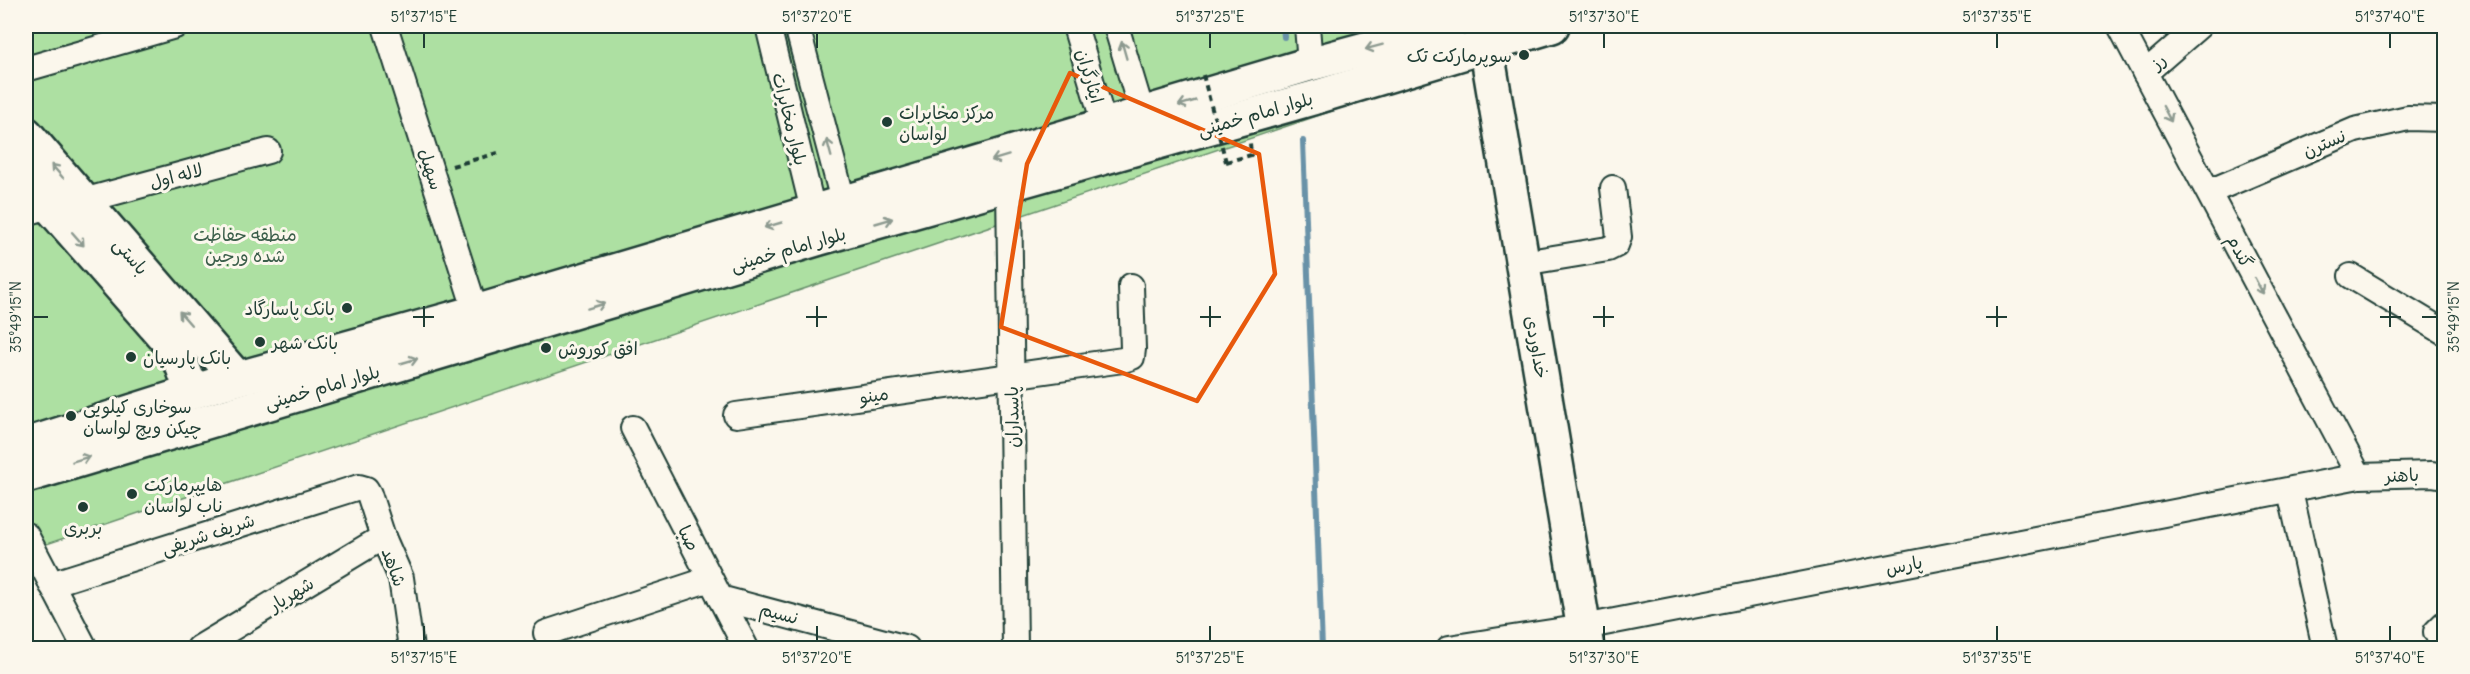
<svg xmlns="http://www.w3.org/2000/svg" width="2470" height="674" viewBox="0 0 2470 674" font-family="Delius,'Playpen Sans Arabic',sans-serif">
<rect width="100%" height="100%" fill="#fbf7ec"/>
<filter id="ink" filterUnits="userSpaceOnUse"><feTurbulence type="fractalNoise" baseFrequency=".0167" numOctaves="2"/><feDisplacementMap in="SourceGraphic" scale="12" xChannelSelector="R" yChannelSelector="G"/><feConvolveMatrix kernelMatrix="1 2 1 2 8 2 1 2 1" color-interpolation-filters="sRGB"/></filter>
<g filter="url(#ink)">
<path fill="#ade0a2" stroke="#668e6b" stroke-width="1.5" d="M26 26H1584L26 551Z"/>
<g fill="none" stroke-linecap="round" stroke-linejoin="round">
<g stroke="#6992a8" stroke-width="6">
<path d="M1283 26 1284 37"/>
<path d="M1303 141 1322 648"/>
</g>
<g stroke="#1f3d34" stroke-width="28">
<g id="street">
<path d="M385 26 476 312"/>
<path d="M768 26 817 227"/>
<path d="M797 26 847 216"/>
<path d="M1075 26 1105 127"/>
<path d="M1116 26 1143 116"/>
<path d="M1307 26 1310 64"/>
<path d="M2120 26 2359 476"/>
<path d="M26 69 175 26"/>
<path d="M2145 73 2199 26"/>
<path d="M1009 185 1015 648"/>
<path d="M2209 192 2355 130 2408 118 2444 119"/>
<path d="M83 201 268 151"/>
<path d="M26 213 49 206"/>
<path d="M1523 263 1608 249 1616 245 1619 237 1613 188"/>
<path d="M2351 276 2444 332"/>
<path d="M736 415 1123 360 1132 357 1133 349 1131 286"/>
<path d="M633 428 746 648"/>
<path d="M2290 491 2325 648"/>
<path d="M26 535 85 648"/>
<path d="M51 584 359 487 366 489 369 494 383 537 401 578 411 648"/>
<path d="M720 598 907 648"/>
<path d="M2436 632 2444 624"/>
<path d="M546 633 710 579"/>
<path d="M199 648 383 537"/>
<path d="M1449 648 1584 627 2359 476 2432 474 2444 476"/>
</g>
</g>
<g stroke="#1f3d34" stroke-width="38">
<g id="secondary">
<path d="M1486 45 1587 648"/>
<path d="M26 134 237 378"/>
<path d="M26 179 177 351 192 392"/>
</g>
</g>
<g stroke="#1f3d34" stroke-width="38">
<g id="primary">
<path d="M26 445 218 384 476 312 1310 64 1450 26"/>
<path d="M26 476 820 238 1313 98 1552 26"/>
</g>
</g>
<g stroke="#1f3d34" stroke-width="4" stroke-dasharray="6 4.5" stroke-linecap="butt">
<path d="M1226 162 1251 155 1250 143"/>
<path d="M452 166 498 153"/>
</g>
<use href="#street" stroke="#fbf7ec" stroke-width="24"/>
<use href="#secondary" stroke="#fbf7ec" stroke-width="33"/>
<use href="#primary" stroke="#fbf7ec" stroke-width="33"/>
<path stroke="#1f3d34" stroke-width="4" stroke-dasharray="6 4.5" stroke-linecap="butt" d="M1203 75 1226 162"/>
</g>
<defs><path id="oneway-shaft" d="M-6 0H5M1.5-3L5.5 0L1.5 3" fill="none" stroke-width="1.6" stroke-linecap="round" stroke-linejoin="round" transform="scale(1.5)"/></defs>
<g stroke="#8d9a90">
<use href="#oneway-shaft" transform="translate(1374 47) rotate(165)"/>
<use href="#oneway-shaft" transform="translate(1124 50) rotate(-106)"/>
<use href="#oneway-shaft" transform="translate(1187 103) rotate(164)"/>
<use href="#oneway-shaft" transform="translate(2167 114) rotate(62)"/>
<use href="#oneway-shaft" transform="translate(829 148) rotate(-105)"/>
<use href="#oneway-shaft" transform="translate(1000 158) rotate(163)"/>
<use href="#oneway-shaft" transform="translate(57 171) rotate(-131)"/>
<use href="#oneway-shaft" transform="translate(884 221) rotate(-16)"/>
<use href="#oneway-shaft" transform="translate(773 225) rotate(164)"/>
<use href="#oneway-shaft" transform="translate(78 239) rotate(49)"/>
<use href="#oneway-shaft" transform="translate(2259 286) rotate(62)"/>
<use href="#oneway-shaft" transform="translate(596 306) rotate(-17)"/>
<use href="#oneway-shaft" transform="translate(185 318) rotate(-131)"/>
<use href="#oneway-shaft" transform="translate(409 361) rotate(-16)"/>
<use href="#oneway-shaft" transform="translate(81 459) rotate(-17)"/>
</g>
</g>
<path fill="none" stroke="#e8590c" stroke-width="4.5" stroke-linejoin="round" d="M1070 73 1259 154 1275 274 1197 401 1001 327 1027 164Z"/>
<path fill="none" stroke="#1f3d34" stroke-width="2" d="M424 33V48M817 33V48M1210 33V48M1604 33V48M1997 33V48M2390 33V48M424 306V327M817 306V327M1210 306V327M1604 306V327M1997 306V327M2390 306V327M33 317H48M413 317H434M806 317H827M1200 317H1221M1593 317H1614M1986 317H2007M2380 317H2401M2422 317H2437M424 626V641M817 626V641M1210 626V641M1604 626V641M1997 626V641M2390 626V641"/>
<g fill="#1f3d34" stroke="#fbf7ec" stroke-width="2">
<circle cx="1524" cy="55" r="6"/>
<circle cx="887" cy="122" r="6"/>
<circle cx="347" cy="308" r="6"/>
<circle cx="260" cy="342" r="6"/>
<circle cx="546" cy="348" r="6"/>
<circle cx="131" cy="357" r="6"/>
<circle cx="71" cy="416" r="6"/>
<circle cx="132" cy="494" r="6"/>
<circle cx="83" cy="507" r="6"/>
</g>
<g text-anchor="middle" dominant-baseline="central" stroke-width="6" stroke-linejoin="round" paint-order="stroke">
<g font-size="18" fill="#1f3d34" stroke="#fbf7ec" text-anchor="start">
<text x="1512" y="55" text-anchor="end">سوپرمارکت تک</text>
<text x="899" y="112">مرکز مخابرات<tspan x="899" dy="21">لواسان</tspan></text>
<text x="335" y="308" text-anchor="end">بانک پاسارگاد</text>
<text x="272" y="342">بانک شهر</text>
<text x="558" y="348">افق کوروش</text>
<text x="143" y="357">بانک پارسیان</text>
<text x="83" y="406">سوخاری کیلویی<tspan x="83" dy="21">چیکن ویچ لواسان</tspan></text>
<text x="144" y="484">هایپرمارکت<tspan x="144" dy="21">ناب لواسان</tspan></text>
<text x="83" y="527" text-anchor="middle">بربری</text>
</g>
<g font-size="18" fill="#1f3d34" stroke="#fbf7ec">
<text transform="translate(2158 61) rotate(-41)">رز</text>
<text transform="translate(1090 76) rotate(74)">ایثارگران</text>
<text transform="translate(1255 114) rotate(-16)">بلوار امام خمینی</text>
<text transform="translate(790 119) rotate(76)">بلوار مخابرات</text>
<text transform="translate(2324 143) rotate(-23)">نسترن</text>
<text transform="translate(431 169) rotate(72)">سهیل</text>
<text transform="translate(176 176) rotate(-15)">لاله اول</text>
<text transform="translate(788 249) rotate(-16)">بلوار امام خمینی</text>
<text transform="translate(2240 251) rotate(62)">گندم</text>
<text transform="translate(131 256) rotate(49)">باستی</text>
<text transform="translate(1537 347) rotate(80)">خداوردی</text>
<text transform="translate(322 387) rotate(-16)">بلوار امام خمینی</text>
<text transform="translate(874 395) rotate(-8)">مینو</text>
<text transform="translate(1012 417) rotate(-91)">پاسداران</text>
<text transform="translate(2402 475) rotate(-2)">باهنر</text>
<text transform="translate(208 534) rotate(-18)">شریف شریفی</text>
<text transform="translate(689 538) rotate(63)">صبا</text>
<text transform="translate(1904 565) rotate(-11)">پارس</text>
<text transform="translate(394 567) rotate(70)">شاهد</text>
<text transform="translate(291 594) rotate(-32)">شهریار</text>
<text transform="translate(779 613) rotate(15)">نسیم</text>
</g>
<g font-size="18" fill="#3b5e4a" stroke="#fbf7ec">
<text x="245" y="234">منطقه حفاظت<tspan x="245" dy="21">شده ورجین</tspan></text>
</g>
</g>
<rect width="2470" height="674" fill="none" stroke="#fbf7ec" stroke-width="66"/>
<rect x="33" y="33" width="2404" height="608" fill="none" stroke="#1f3d34" stroke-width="2"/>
<g font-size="15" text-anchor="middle" fill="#1f3d34">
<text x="424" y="22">51°37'15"E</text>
<text x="817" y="22">51°37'20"E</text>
<text x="1210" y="22">51°37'25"E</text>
<text x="1604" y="22">51°37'30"E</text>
<text x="1997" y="22">51°37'35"E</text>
<text x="2390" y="22">51°37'40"E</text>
<text transform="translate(16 317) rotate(-90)" y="5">35°49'15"N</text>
<text transform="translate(2454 317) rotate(-90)" y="5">35°49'15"N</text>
<text x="424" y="663">51°37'15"E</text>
<text x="817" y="663">51°37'20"E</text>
<text x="1210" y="663">51°37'25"E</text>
<text x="1604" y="663">51°37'30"E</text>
<text x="1997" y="663">51°37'35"E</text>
<text x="2390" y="663">51°37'40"E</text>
</g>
</svg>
